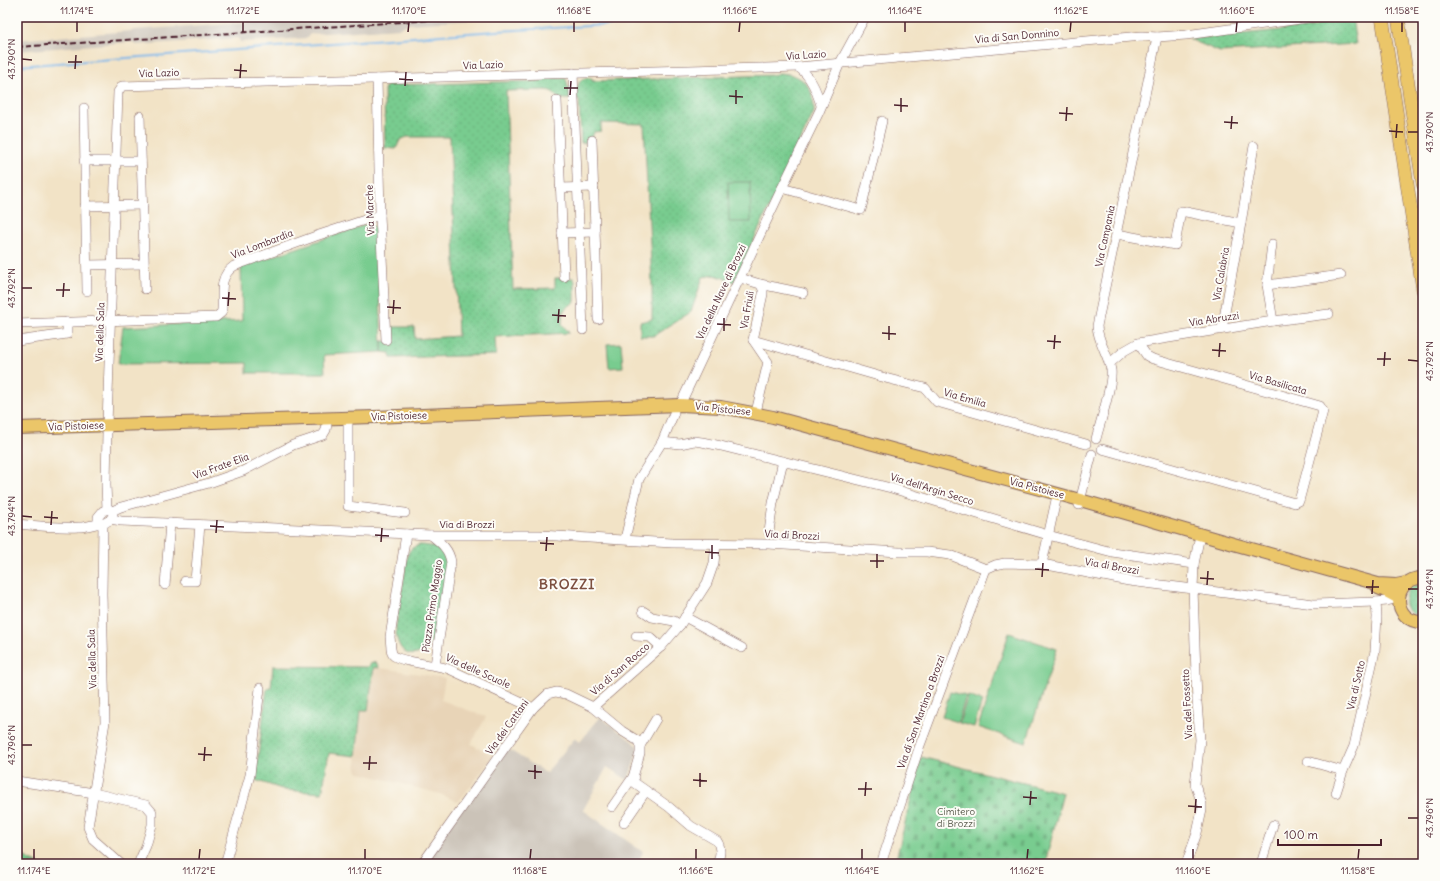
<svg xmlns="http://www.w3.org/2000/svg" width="1440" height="881" viewBox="0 0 1440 881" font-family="Delius,sans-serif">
<defs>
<pattern id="grass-dots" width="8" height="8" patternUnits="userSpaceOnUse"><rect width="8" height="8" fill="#78cc8f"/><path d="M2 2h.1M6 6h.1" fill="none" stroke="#69af7c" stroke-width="1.8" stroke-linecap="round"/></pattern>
<pattern id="cemetery-stones" width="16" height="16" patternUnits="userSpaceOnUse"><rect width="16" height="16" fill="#78cc8f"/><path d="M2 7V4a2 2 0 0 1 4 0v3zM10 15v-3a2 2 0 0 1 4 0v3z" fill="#69af7c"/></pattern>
</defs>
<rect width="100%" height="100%" fill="#fdfcf7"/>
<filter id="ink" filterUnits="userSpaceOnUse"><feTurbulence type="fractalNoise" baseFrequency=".025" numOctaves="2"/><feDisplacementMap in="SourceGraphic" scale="8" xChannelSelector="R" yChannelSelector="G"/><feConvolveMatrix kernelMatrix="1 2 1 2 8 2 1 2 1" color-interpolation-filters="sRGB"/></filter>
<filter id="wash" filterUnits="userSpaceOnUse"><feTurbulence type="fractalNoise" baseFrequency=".012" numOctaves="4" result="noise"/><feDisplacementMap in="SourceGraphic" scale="16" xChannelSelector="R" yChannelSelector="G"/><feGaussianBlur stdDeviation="0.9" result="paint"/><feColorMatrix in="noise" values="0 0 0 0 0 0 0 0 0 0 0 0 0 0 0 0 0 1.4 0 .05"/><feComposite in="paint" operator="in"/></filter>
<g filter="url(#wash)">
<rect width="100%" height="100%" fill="#f2e3c6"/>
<path fill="#e8d4b7" d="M374 667 445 678 441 700 486 717 471 744 494 756 458 802 440 794 357 772 356 756 361 709 368 710Z"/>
<g fill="#cbc3b8">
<path d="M314 17H524L407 24 400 28 309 34 308 38 240 42 239 38 136 45 132 42 17 51V40L131 31 135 30Z"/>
<path d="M600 717 637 745 638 751 628 780 607 767 583 810 643 852 637 864H418L503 746 546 773 575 738 580 742Z"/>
</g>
<g fill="url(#grass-dots)" stroke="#61765d">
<path d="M1334 17H1352L1356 44 1220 52 1189 39 1304 28 1315 26Z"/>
<path d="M778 73C804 74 814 86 814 112L734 282 715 275 703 277 691 312 653 336H640V322L652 319V284L644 124 601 123V131L594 132 590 142 581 143 579 99H558C555 93 553 91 546 90L506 91 513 289 555 288V278H573L575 282V302C563 309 562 311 562 324L569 333 495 337 496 355 391 358 390 353 382 352V341H393L392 327H414L415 339 458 336 450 137H407L400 140 396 149 385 148 384 89 388 85 543 81V78H565L567 82 568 88 578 87C579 79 584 78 592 78V81L776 75Z"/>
<path d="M419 545C437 545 447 552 447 571L435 634C423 664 395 661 396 626L408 553 412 548Z"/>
<path d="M1423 583V617C1404 613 1400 604 1410 587Z"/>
<path d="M376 662 379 668 374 667 368 710H361L356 756 329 753 322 793 285 790 255 780 267 688 271 687 273 666 367 667 370 664Z"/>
<path d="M17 853 39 864H17Z"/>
</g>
<path fill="url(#cemetery-stones)" stroke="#61765d" d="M921 757 1063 793 1045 864H895Z"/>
<g fill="#78cc8f" stroke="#61765d">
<path d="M728 182H750L751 222H729Z"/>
<path d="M368 224 373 226 378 231 382 352 324 355 325 373H247V363L118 364 123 327 242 321 241 267Z"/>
<path d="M621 343 623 367 609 368 607 344Z"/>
<path d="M1009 633 1057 649 1026 743 978 727Z"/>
<path d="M950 692 966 696 958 722 942 717Z"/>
<path d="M968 696 982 701 974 727 959 723Z"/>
</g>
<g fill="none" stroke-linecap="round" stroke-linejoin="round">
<path stroke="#76b5ea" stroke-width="2" d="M17 66 496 31 665 22 716 17"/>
</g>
</g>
<g filter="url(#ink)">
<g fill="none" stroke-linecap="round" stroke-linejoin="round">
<g stroke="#856461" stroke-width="10">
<g id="minor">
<path d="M798 67C811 76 816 90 821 105"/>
<path d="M573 73 583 330"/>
<path d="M377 79 380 215 386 340"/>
<path d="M557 100 564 277"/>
<path d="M84 108 87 291"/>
<path d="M140 116 145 289"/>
<path d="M592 140 598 319"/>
<path d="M84 161H141"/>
<path d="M560 188 594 187"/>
<path d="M782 188 861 210 882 121"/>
<path d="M85 206 143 205"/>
<path d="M1241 223 1254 146"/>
<path d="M562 233 595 232"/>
<path d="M1117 234 1175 245 1181 211 1241 223 1222 329"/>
<path d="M1272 244 1267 285 1273 321"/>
<path d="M87 265 144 264"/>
<path d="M740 278 760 284 763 289V294L753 340 768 362 756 412"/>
<path d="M760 284 803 293"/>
<path d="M1267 285 1341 275"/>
<path d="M17 324 216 317 221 313 222 310C223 293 218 277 234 266L316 236 380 215"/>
<path d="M753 340 889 379 925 388 937 402 1086 444"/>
<path d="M17 341 67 334V322"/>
<path d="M1109 364 1124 351 1138 343 1273 321 1329 314"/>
<path d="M680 405 782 188 819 112 840 63 865 17"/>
<path d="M348 424V506L405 513"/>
<path d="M107 425 118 92 122 86 798 67 1142 36 1157 37 1186 35 1315 17"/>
<path d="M107 432 106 485 107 509"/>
<path d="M1096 439C1100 423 1113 384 1111 370 1108 354 1098 342 1097 326L1157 37"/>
<path d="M662 442 680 444 694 441 702 442 721 446 891 488 1048 535 1112 552 1194 564"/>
<path d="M1102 449 1295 503 1299 501 1323 411 1320 406 1153 359 1147 356 1138 343"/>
<path d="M1079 505 1092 454"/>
<path d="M112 511 121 507 209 483 243 471 293 445 323 435 326 430 327 424"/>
<path d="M111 519 121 521 431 535H540L672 543 768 544 899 552H927L950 555 986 569 995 565 1005 563 1042 564 1129 581 1314 604 1376 602 1387 601 1399 598"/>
<path d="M17 524C38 526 58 528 79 527 88 527 95 523 103 524L110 520 113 515 112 511 109 509 103 511 98 517V522"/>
<path d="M103 524 102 594 105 722 88 827 93 839 121 864"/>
<path d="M769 532 773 503 783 461"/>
<path d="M406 534 390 637C391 642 390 651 393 655 399 662 438 665 449 669L533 708"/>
<path d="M431 535C441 543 449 549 451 562L435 665"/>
<path d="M625 539 639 479 662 442 674 413"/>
<path d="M1042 564 1056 500"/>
<path d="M185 581H195L200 525"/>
<path d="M165 585 170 523"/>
<path d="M643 611 652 617 674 621 680 625"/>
<path d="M685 617 742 648"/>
<path d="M636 636 650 637 661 647"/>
<path d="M593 707 661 647 680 625 707 583 714 563 716 544"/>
<path d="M640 746 656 719"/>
<path d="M1308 761 1343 771"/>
<path d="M17 781 94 793 146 805 152 812V825L146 846 138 864"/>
<path d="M1336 793 1343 771 1354 746 1375 651 1377 617 1376 602"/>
<path d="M612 807 633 777"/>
<path d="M624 823 646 791"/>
<path d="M225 864 250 775 260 688"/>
<path d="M422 864 533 708 548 694 556 692 566 694 593 707 622 731 638 741 640 746V753L633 777 635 783 669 807 691 826 717 841C722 849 720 856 717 864"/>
<path d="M881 864 919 748 986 569"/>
<path d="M1186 864 1197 833 1202 810V804L1195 784 1200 740 1197 702 1193 589 1194 564 1199 540"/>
<path d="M1261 864 1273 825"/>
<path d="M1417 864 1423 862"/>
</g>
</g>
<g stroke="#856461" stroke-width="14">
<g id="major">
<path d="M17 428 374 417 597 408 680 405 721 407 773 417 1080 500 1237 545 1378 584 1396 585 1406 583"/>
<path d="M1423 578C1391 577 1391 623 1423 622"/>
<path d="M1378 588 1388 592 1399 598"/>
</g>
</g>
<g stroke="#856461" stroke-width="14">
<g id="highway">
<path d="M1382 17 1423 290"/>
<path d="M1398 17 1423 184"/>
</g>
</g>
<use href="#minor" stroke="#fff" stroke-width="9"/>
<use href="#major" stroke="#ebc669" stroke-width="12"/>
<use href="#highway" stroke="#ebc669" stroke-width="13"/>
<path stroke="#4a1f2b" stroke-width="2" stroke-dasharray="6 3" stroke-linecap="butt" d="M17 47 479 17"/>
</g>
</g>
<path fill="none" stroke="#4a1f2b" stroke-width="1.5" d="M77 32V22M243 32V22M408 32 409 22M574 32V22M739 32 740 22M905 32V22M1070 32 1071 22M1236 32 1237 22M1402 32V22M22 59 32 60M68 62H82M75 69 76 55M234 70 247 71M240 78 241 64M399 79 413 80M405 86 406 72M564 88H578M570 95 571 81M729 96 743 97M736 104V90M894 105 908 106M901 112V98M1059 113 1073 114M1066 121 1067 107M1224 122 1238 123M1231 129 1232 116M1389 131 1403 132M1408 132H1418M1396 138 1397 124M22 288H32M56 290H70M63 297 64 283M222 298 236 299M228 306 229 292M387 307 401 308M393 314 394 300M552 315 566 316M558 323 559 309M717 324 731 325M724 331V318M882 333 896 334M889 340V326M1047 341 1061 342M1054 349 1055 335M1212 350 1226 351M1219 357 1220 343M1377 359H1391M1408 360 1418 361M1384 366 1385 352M22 516 32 517M44 517 58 518M51 525 52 511M210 526 224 527M216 533 217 520M375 535 389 536M381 542 382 528M540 543 554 544M546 551 547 537M705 552 719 553M712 559V545M870 561H884M877 568V554M1035 569 1049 570M1042 577 1043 563M1200 578 1214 579M1207 585 1208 571M1366 587H1379M1408 589H1418M1372 594 1373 580M22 745H32M198 754 212 755M204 761 205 747M363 763H377M369 770 370 756M528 771 542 772M535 779V765M693 780 707 781M700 787V773M858 789H872M865 796 866 782M1023 797 1037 798M1030 805 1031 791M1188 806 1202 807M1195 813 1196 799M1408 818H1418M34 859V849M199 859 200 849M365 859V849M530 859 531 849M696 859V849M862 859V849M1027 859 1028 849M1193 859V849M1358 859 1359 849"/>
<g text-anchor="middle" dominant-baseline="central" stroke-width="4" stroke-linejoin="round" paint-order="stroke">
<g font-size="10" fill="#4a1f2b" stroke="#fdfcf7">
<text transform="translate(1017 36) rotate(-5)">Via di San Donnino</text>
<text transform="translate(806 55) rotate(-4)">Via Lazio</text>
<text transform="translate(483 65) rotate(-2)">Via Lazio</text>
<text transform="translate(159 73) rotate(-2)">Via Lazio</text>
<text transform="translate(370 210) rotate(-92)">Via Marche</text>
<text transform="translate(1105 236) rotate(-78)">Via Campania</text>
<text transform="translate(262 244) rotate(-21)">Via Lombardia</text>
<text transform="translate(1221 274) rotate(-80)">Via Calabria</text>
<text transform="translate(721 292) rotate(-65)">Via della Nave di Brozzi</text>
<text transform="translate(747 310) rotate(-80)">Via Friuli</text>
<text transform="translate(1214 319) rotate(-9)">Via Abruzzi</text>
<text transform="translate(100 332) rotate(-88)">Via della Sala</text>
<text transform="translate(1278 383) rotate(16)">Via Basilicata</text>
<text transform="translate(965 398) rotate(16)">Via Emilia</text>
<text transform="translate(723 409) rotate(6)">Via Pistoiese</text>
<text transform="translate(399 416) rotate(-2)">Via Pistoiese</text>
<text transform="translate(76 426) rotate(-2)">Via Pistoiese</text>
<text transform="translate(221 466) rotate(-20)">Via Frate Elia</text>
<text transform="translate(1037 488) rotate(15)">Via Pistoiese</text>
<text transform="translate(932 489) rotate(17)">Via dell'Argin Secco</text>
<text x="467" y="524">Via di Brozzi</text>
<text transform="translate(792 535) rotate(3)">Via di Brozzi</text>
<text transform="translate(1112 566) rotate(10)">Via di Brozzi</text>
<text transform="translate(432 606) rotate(-82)">Piazza Primo Maggio</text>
<text transform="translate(92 659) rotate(-92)">Via della Sala</text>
<text transform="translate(620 669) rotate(-41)">Via di San Rocco</text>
<text transform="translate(478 671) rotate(24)">Via delle Scuole</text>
<text transform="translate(1356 685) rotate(-77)">Via di Sotto</text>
<text transform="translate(1187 704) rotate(-93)">Via del Fossetto</text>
<text transform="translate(921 712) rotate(-70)">Via di San Martino a Brozzi</text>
<text transform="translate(507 727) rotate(-54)">Via dei Cattani</text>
</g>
<g font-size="10" fill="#5a5c4e" stroke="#fdfcf7">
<text x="956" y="811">Cimitero<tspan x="956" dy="12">di Brozzi</tspan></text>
</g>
<g font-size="14" font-weight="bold" letter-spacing="1" fill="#7d4f3f" stroke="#fdfcf7">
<text x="567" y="584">BROZZI</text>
</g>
</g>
<rect width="1440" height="881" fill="none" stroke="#fdfcf7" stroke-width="44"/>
<path d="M1278 839v6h103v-6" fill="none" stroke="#4a1f2b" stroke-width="2"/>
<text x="1284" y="839" font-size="12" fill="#4a1f2b" stroke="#fdfcf7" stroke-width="3" paint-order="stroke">100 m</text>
<rect x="22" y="22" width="1396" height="837" fill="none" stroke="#4a1f2b" stroke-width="1.5"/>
<g font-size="10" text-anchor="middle" fill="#4a1f2b">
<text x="77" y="14">11.174°E</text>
<text x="243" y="14">11.172°E</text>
<text x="409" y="14">11.170°E</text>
<text x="574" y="14">11.168°E</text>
<text x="740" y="14">11.166°E</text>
<text x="905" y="14">11.164°E</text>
<text x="1071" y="14">11.162°E</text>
<text x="1237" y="14">11.160°E</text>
<text x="1402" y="14">11.158°E</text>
<text transform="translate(11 59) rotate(-90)" y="4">43.790°N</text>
<text transform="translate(1429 132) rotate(-90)" y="4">43.790°N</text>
<text transform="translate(11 288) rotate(-90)" y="4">43.792°N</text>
<text transform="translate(1429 361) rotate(-90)" y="4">43.792°N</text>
<text transform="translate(11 516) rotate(-90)" y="4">43.794°N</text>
<text transform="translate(1429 589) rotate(-90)" y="4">43.794°N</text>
<text transform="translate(11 745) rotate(-90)" y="4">43.796°N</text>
<text transform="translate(1429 818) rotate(-90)" y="4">43.796°N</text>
<text x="34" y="874">11.174°E</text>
<text x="199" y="874">11.172°E</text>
<text x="365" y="874">11.170°E</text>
<text x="530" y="874">11.168°E</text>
<text x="696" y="874">11.166°E</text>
<text x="862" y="874">11.164°E</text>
<text x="1027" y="874">11.162°E</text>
<text x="1193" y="874">11.160°E</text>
<text x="1358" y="874">11.158°E</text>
</g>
</svg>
